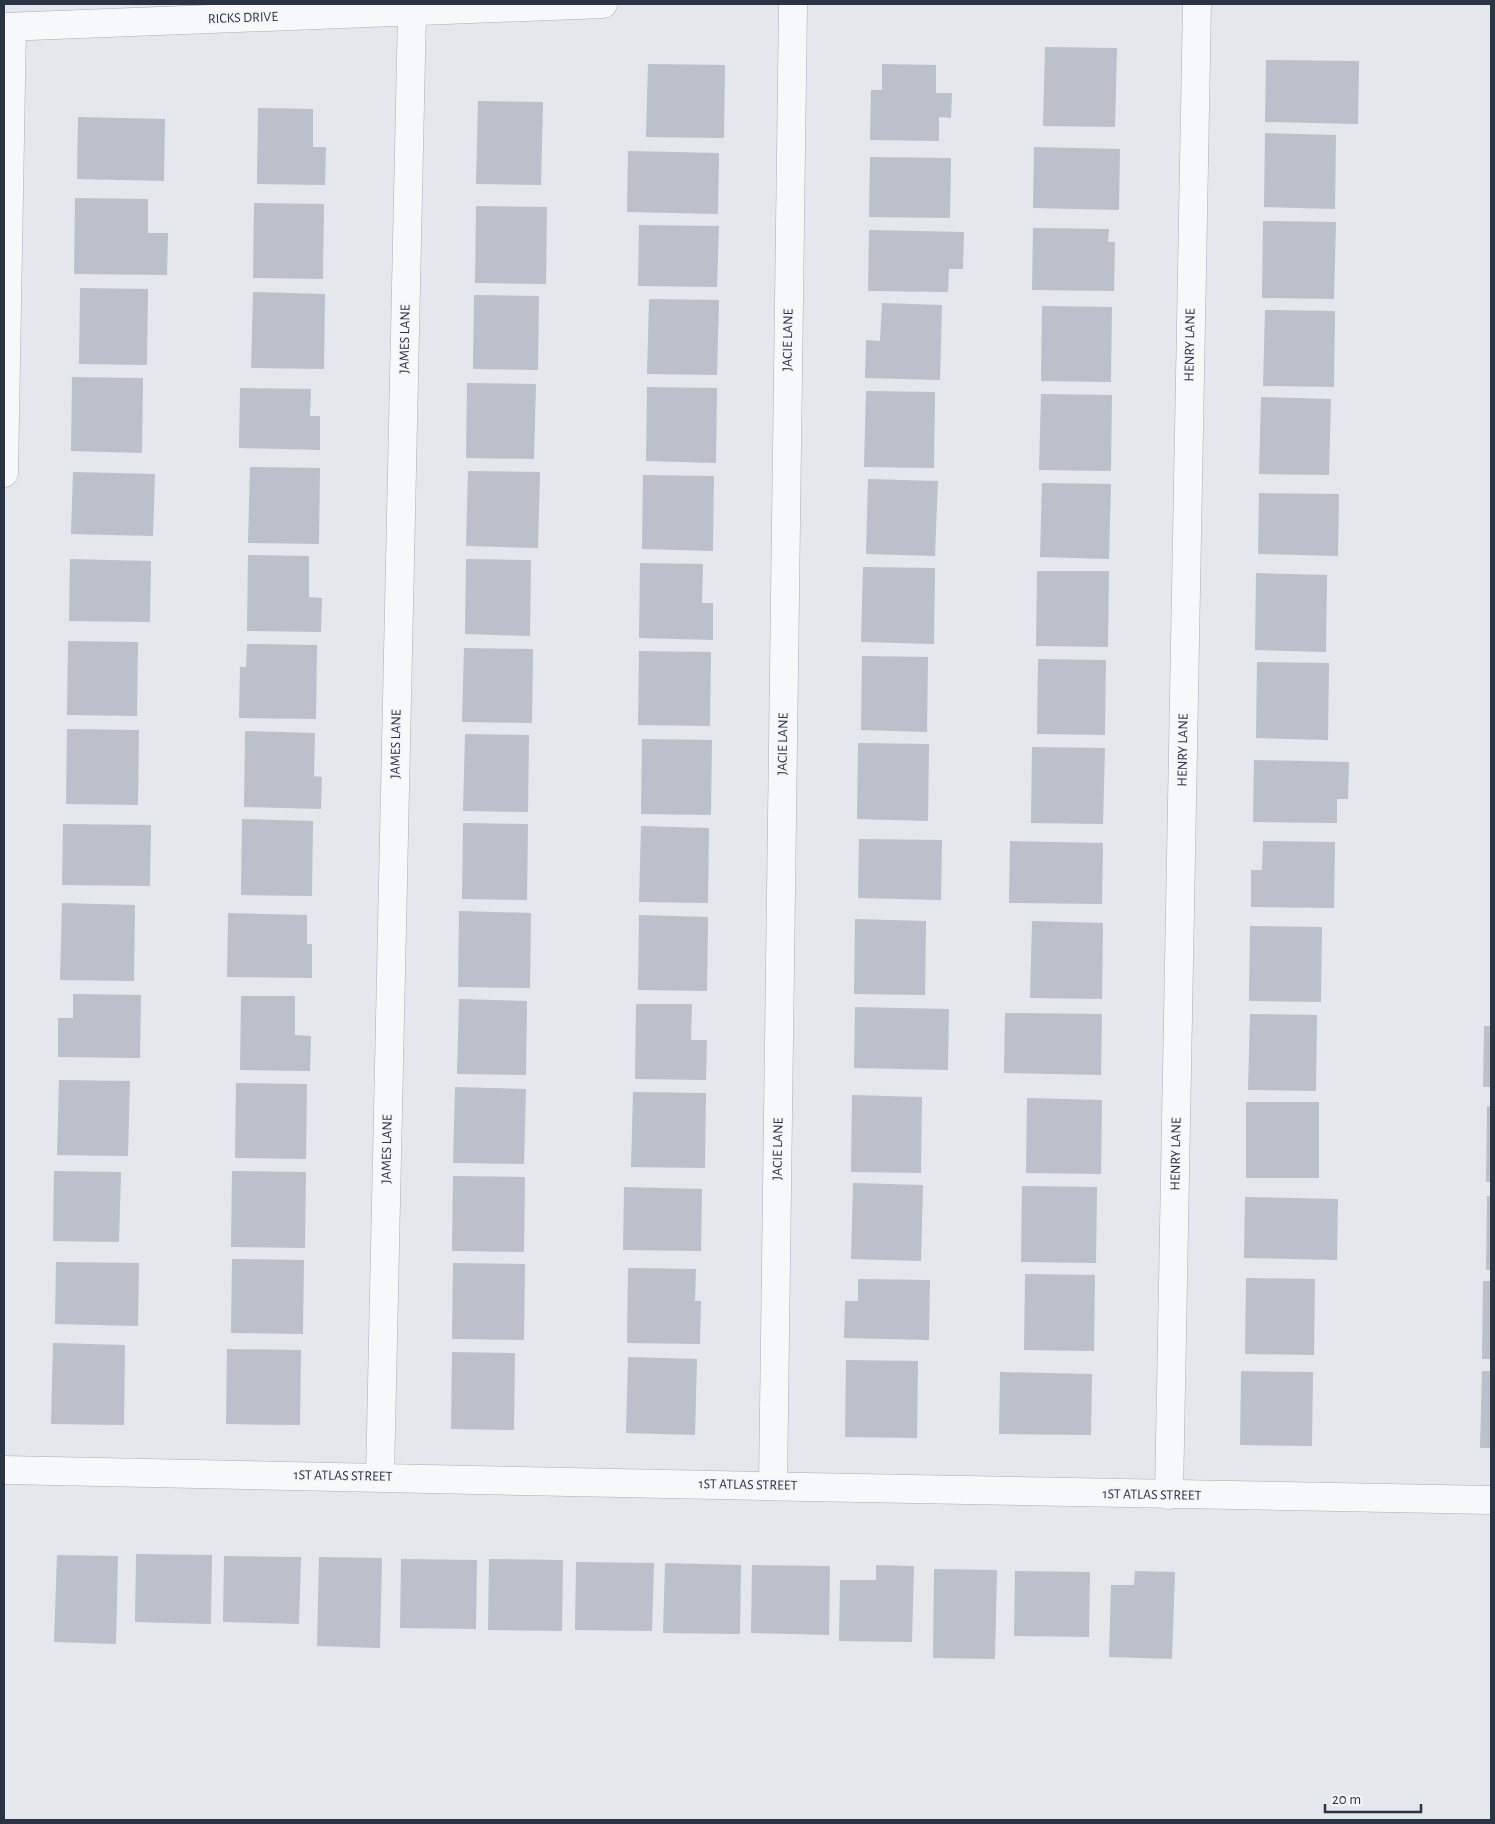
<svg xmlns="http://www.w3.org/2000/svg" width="1495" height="1824" viewBox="0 0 1495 1824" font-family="'Alegreya Sans',sans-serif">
<rect width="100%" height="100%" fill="#e4e7ec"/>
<g fill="#bbc0ca">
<path d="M1045 47 1117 48 1115 127 1043 126Z"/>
<path d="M1266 60 1359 61 1358 124 1265 122Z"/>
<path d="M648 64 725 65 724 138 646 137Z"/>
<path d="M882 64 936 65V93H952L951 118 939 117V141L870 140 871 90H882Z"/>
<path d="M478 101 543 102 541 185 476 184Z"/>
<path d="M258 108 313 109V147H326L325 185 257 184Z"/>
<path d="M78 117 165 119 164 181 77 179Z"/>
<path d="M1265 133 1336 135 1335 209 1264 207Z"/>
<path d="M1034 147 1120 149 1119 210 1033 208Z"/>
<path d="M628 151 719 153 718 214 627 212Z"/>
<path d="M870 157 951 158 950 218 869 217Z"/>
<path d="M75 198 148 199V233H168L167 275 74 274Z"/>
<path d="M254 203 324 204 323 279 253 278Z"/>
<path d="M476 206 547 207 546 284 475 283Z"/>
<path d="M1263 221 1336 222 1334 299 1262 298Z"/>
<path d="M639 225 719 226 717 287 638 286Z"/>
<path d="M1033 228 1109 229 1108 242H1115L1114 291 1032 290Z"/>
<path d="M869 230 964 232 963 269H949L948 292 868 291Z"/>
<path d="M80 288 148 289 147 365 79 364Z"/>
<path d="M253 292 325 294 324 369 251 368Z"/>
<path d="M474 295 539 296 538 370 473 369Z"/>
<path d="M649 299 719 300 717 375 647 374Z"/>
<path d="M882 303 942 305 940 380 865 378 866 340 880 341Z"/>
<path d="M1042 306 1112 307 1111 382 1041 381Z"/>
<path d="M1265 310 1335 311 1334 387 1263 386Z"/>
<path d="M72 377 143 378 142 453 71 451Z"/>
<path d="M467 383 536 384 534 459 466 458Z"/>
<path d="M647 387 717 388 716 463 646 461Z"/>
<path d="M240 388 311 389 310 416H320V450L239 448Z"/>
<path d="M866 391 935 392 934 468 864 467Z"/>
<path d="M1041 394 1112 395 1111 471 1039 470Z"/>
<path d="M1261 397 1331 399 1329 475 1259 474Z"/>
<path d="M250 467 320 468 319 544 248 543Z"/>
<path d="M468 471 540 472 538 548 466 546Z"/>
<path d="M73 472 155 474 153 536 71 534Z"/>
<path d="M643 475 714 476 713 551 642 549Z"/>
<path d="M868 479 938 481 935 556 866 554Z"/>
<path d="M1042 483 1111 484 1109 559 1040 557Z"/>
<path d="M1259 493 1339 494 1338 556 1258 554Z"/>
<path d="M248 555 309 556V597L322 598 321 632 247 631Z"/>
<path d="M70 559 151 561 150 622 69 621Z"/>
<path d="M466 559 531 560 530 636 465 634Z"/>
<path d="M640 563 703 564 702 603H713V640L639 638Z"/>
<path d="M863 567 935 568 934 644 861 642Z"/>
<path d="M1037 571H1109L1108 647 1036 646Z"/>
<path d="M1256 573 1327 575 1326 652 1255 650Z"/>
<path d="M68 641 138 642 137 716 67 715Z"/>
<path d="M247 644 317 645 316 719 239 718 240 667H246Z"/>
<path d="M464 648 533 649 532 723 462 722Z"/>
<path d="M639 651 711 652 710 726 638 725Z"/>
<path d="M862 656 928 657 927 732 861 730Z"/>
<path d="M1038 659 1106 660 1105 735 1037 734Z"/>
<path d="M1257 662 1329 663 1328 740 1256 738Z"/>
<path d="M67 729 139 730 138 805 66 804Z"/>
<path d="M245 731 315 733 314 776 322 777 321 809 244 807Z"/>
<path d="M465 734 529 735 528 812 463 811Z"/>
<path d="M642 739 712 740 711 815 641 814Z"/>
<path d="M858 743 929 744 928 821 857 819Z"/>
<path d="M1032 747 1105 748 1103 824 1031 823Z"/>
<path d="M1254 760 1349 762 1348 799H1337V823L1253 822Z"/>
<path d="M242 819 313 821 312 896 241 895Z"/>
<path d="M463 823 528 824 527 900 462 899Z"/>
<path d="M63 824 151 825 150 886 62 885Z"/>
<path d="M641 826 709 828 708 903 639 902Z"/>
<path d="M859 839 942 840 941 900 858 898Z"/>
<path d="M1010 841 1103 843 1102 904 1009 903Z"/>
<path d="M1263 841 1335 842 1334 908 1251 907V870H1262Z"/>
<path d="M62 903 135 905 134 981 60 980Z"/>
<path d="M459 911 531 913 530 988 458 987Z"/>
<path d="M228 913 307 915V944H312V978L227 977Z"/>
<path d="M639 915 708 917 707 991 638 990Z"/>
<path d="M855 919 926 921 925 995 854 994Z"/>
<path d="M1032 921 1103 923 1102 999 1030 998Z"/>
<path d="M1250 926 1322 927 1321 1002 1249 1001Z"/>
<path d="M73 994 141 995 140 1058 58 1057V1018H73Z"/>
<path d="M241 996H295V1035L311 1036 310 1071 240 1070Z"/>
<path d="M459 999 527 1001 526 1075 457 1074Z"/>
<path d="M636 1004H692L691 1040H707L706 1080 635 1079Z"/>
<path d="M855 1007 949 1009 948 1070 854 1068Z"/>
<path d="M1005 1013 1102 1014 1101 1075 1004 1073Z"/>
<path d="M1250 1014 1317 1015 1316 1091 1248 1090Z"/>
<path d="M1484 1026H1491V1087H1483Z"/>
<path d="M59 1080 130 1081 128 1156 57 1155Z"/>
<path d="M236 1083 307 1084 306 1159 235 1158Z"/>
<path d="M455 1087 526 1089 524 1164 453 1163Z"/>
<path d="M633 1092 706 1093 705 1168 631 1167Z"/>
<path d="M852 1095 922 1097 921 1173 851 1172Z"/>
<path d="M1027 1098 1102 1100 1101 1174 1026 1173Z"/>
<rect x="1246" y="1102" width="73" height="76"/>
<path d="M1487 1106 1491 1107V1182H1486Z"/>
<path d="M54 1171 121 1172 119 1242 53 1241Z"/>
<path d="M232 1171 306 1172 305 1248 231 1247Z"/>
<path d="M453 1176 525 1177 524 1252 452 1251Z"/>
<path d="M853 1183 923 1185 921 1261 851 1259Z"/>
<path d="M1022 1186 1097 1187 1096 1263 1021 1262Z"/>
<path d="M624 1187 702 1189 701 1251 623 1250Z"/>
<path d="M1487 1196H1491V1270H1486Z"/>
<path d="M1245 1197 1338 1199 1337 1260 1244 1258Z"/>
<path d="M232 1259 304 1260 303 1334 231 1333Z"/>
<path d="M56 1262 139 1263 138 1326 55 1324Z"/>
<path d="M453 1263 525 1264 524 1340 452 1339Z"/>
<path d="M628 1268 696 1269 695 1301H701L700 1344 627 1343Z"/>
<path d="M1025 1274 1095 1275 1094 1351 1024 1350Z"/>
<path d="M1246 1278 1315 1279 1314 1355 1245 1354Z"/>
<path d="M858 1279 930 1280 929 1340 844 1338 845 1301H858Z"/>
<path d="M1483 1281H1491V1359H1482Z"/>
<path d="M53 1343 125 1345 124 1425 51 1424Z"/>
<path d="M227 1349 301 1350 300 1425 226 1424Z"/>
<path d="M452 1352 515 1353 514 1430 451 1429Z"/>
<path d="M628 1357 697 1359 695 1435 626 1433Z"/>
<path d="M846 1360 918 1361 917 1438 845 1437Z"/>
<path d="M1241 1371 1313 1372 1312 1446 1240 1445Z"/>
<path d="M1482 1371H1491V1448H1480Z"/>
<path d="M1000 1372 1092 1374 1091 1435 999 1434Z"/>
<path d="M136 1554 212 1555 211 1624 135 1622Z"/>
<path d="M57 1555 118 1556 116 1644 54 1642Z"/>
<path d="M224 1556 301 1557 299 1624 223 1622Z"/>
<path d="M319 1557 382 1558 380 1648 317 1646Z"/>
<path d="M401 1559 477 1560 476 1629 400 1628Z"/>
<path d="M489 1559 563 1560 562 1631 488 1630Z"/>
<path d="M576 1562 654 1563 652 1631 575 1630Z"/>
<path d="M665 1563 741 1565 740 1634 663 1633Z"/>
<path d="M752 1565 830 1566 829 1635 751 1633Z"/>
<path d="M876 1565 914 1566 912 1642 839 1641 840 1580H876Z"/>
<path d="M934 1569 997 1570 995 1659 933 1658Z"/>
<path d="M1015 1571 1090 1572 1089 1637 1014 1636Z"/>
<path d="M1135 1571 1175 1572 1172 1659 1109 1657 1111 1585H1134Z"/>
</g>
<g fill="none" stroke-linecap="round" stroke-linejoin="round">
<g stroke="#a9aeb7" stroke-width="29">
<g id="street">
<path d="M4 27 603 4"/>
<path d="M4 473 12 27"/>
<path d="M4 1470C500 1479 995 1493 1491 1500"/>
<path d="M380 1477 412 12"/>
<path d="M773 1485 793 4"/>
<path d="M1169 1495 1197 4"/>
</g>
</g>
<use href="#street" stroke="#f7f8fa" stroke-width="28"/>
</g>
<g text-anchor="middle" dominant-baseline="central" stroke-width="4" stroke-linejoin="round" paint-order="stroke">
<g font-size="14" fill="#2b3445" stroke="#f4f6f9">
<text transform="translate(243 18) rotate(-2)">RICKS DRIVE</text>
<text transform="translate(405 339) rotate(-89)">JAMES LANE</text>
<text transform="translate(788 340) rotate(-89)">JACIE LANE</text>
<text transform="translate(1190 345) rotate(-89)">HENRY LANE</text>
<text transform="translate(396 744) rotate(-89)">JAMES LANE</text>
<text transform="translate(783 744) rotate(-89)">JACIE LANE</text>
<text transform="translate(1183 750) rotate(-89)">HENRY LANE</text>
<text transform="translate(387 1149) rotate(-89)">JAMES LANE</text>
<text transform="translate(778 1149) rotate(-89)">JACIE LANE</text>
<text transform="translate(1176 1154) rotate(-89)">HENRY LANE</text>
<text transform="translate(343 1476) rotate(1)">1ST ATLAS STREET</text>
<text transform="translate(748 1485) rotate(1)">1ST ATLAS STREET</text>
<text transform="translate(1152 1495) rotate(1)">1ST ATLAS STREET</text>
</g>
</g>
<rect width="1495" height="1824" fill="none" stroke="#2b3445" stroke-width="10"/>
<path d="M1325 1804v8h96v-8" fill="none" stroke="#2b3445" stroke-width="2.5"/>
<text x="1332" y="1804" font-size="15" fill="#2b3445" stroke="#f4f6f9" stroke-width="4" paint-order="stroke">20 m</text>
</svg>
